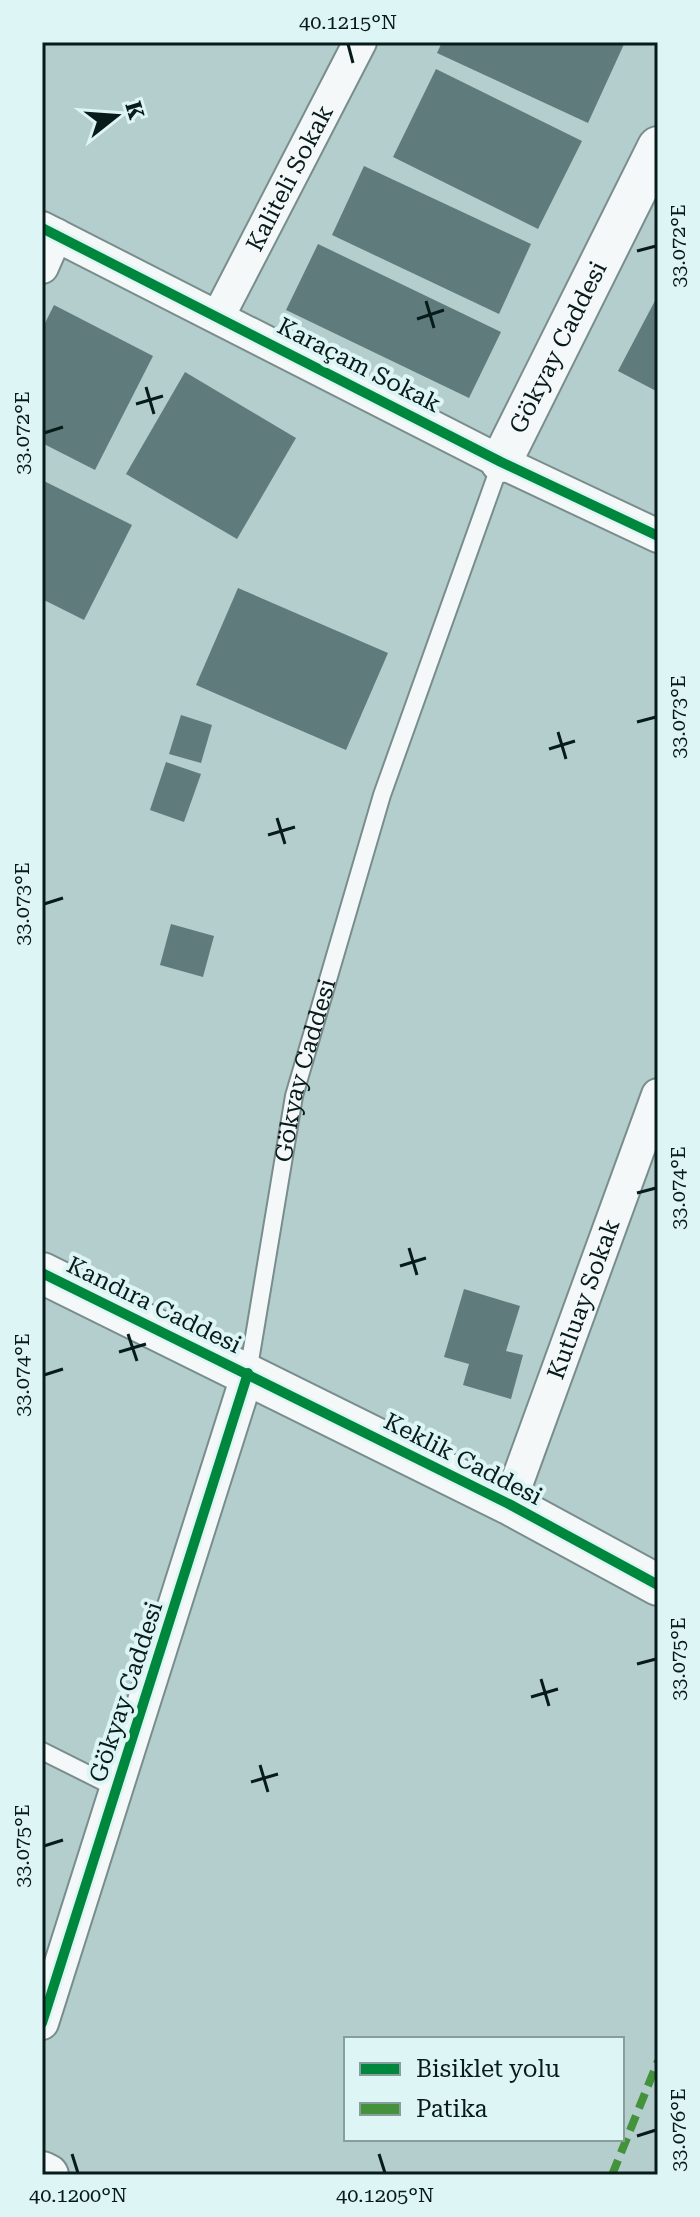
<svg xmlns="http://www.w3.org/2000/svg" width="700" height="2217" viewBox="0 0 700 2217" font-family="'Roboto Serif',serif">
<rect width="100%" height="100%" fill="#b4cece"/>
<g fill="#607b7c">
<path d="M442 42H625L588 123 437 53Z"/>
<path d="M436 69 582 141 538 229 393 157Z"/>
<path d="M364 166 531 244 499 314 332 235Z"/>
<path d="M318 244 501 332 469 398 286 310Z"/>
<path d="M658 295V392L618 371Z"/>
<path d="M54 305 153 356 95 470 42 443V329Z"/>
<path d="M185 372 296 438 237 539 126 474Z"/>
<path d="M42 480 132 525 84 620 42 599Z"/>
<path d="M238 588 388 653 346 750 196 685Z"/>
<path d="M181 715 212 725 201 763 169 754Z"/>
<path d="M166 762 201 774 184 822 150 810Z"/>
<path d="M171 924 214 936 203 977 160 965Z"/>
<path d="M464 1289 520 1306 506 1351 523 1355 511 1399 463 1385 469 1364 444 1357Z"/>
</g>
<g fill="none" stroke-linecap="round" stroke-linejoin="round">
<g stroke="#798d8d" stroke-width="20">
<g id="service">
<path id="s1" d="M248 1373 294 1096 382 795 501 462"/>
<path d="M42 1751 116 1788"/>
</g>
</g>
<g stroke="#798d8d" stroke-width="36">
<g id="minor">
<path d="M42 228 501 462 658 536"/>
<path d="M42 267 56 235"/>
<path id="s2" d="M219 315 360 42"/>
<path id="s3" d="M509 1504 658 1095"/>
<path d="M42 2023 248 1373"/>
</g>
</g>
<g stroke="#798d8d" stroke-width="44">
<g id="tertiary">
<path id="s4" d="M501 462 658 147"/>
<path d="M42 1273 509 1504 658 1585"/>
<path d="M42 2172 48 2175"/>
</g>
</g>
<use href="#service" stroke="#f4f8f8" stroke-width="16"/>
<use href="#minor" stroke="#f4f8f8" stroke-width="32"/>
<use href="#tertiary" stroke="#f4f8f8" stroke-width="40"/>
<path stroke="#44923c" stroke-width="8" stroke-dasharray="16 8" stroke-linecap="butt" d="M612 2175 658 2061"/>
<g stroke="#ddf5f4" stroke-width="15">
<g id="cycleway">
<path d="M42 228 501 462 658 536"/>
<path d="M42 1273 509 1504 658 1585"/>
<path d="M42 2023 248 1373"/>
</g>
</g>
<use href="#cycleway" stroke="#00873e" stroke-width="10"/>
</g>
<path fill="none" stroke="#081b1b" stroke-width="3" d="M348 44 353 63M637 251 656 246M426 301 434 328M417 319 444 310M146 387 154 414M136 404 163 396M44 433 63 427M637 722 656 717M558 732 566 759M549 749 575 741M277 818 285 844M268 835 295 827M44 904 63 898M637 1193 656 1188M409 1248 417 1275M400 1266 426 1258M128 1334 137 1361M119 1352 146 1344M44 1375 63 1369M637 1664 656 1659M541 1679 549 1706M531 1697 558 1689M260 1765 268 1792M251 1782 278 1774M44 1846 63 1840M637 2136 656 2130M72 2154 78 2173M379 2154 385 2173"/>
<g text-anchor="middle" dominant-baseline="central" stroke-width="8" stroke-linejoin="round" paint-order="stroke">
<g font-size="24" fill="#081b1b" stroke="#ddf5f4">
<text stroke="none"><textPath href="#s2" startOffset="154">Kaliteli Sokak</textPath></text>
<text stroke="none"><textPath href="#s4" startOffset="128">Gökyay Caddesi</textPath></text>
<text transform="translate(359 365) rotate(27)">Karaçam Sokak</text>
<text stroke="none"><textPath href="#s1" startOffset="308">Gökyay Caddesi</textPath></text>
<text stroke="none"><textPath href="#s3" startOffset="218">Kutluay Sokak</textPath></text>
<text transform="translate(154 1305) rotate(26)">Kandıra Caddesi</text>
<text transform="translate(463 1459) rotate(27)">Keklik Caddesi</text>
<text transform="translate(126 1692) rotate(-72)">Gökyay Caddesi</text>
</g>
</g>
<rect width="700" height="2217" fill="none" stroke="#ddf5f4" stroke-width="88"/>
<rect x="344" y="2037" width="280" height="104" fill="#ddf5f4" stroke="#889e9d" stroke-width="2"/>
<rect x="360" y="2063" width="40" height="12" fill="#00873e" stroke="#889e9d" stroke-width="2"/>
<text x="416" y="2077" font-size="24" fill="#081b1b">Bisiklet yolu</text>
<rect x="360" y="2103" width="40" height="12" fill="#44923c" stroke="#889e9d" stroke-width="2"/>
<text x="416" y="2117" font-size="24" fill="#081b1b">Patika</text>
<g transform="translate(116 116) rotate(73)" stroke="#ddf5f4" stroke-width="6" paint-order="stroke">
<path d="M0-6L14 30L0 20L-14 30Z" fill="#081b1b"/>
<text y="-12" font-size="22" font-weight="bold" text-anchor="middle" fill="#081b1b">K</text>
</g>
<rect x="44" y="44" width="612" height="2129" fill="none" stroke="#081b1b" stroke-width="3"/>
<g font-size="20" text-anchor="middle" fill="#081b1b">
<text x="348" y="29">40.1215°N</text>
<text transform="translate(678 246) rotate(-90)" y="7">33.072°E</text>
<text transform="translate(22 433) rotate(-90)" y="7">33.072°E</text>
<text transform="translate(678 717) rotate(-90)" y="7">33.073°E</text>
<text transform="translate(22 904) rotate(-90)" y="7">33.073°E</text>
<text transform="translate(678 1188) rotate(-90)" y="7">33.074°E</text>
<text transform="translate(22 1375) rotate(-90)" y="7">33.074°E</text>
<text transform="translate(678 1659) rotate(-90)" y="7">33.075°E</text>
<text transform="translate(22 1846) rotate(-90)" y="7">33.075°E</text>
<text transform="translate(678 2130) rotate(-90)" y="7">33.076°E</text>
<text x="78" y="2202">40.1200°N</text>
<text x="385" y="2202">40.1205°N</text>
</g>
</svg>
